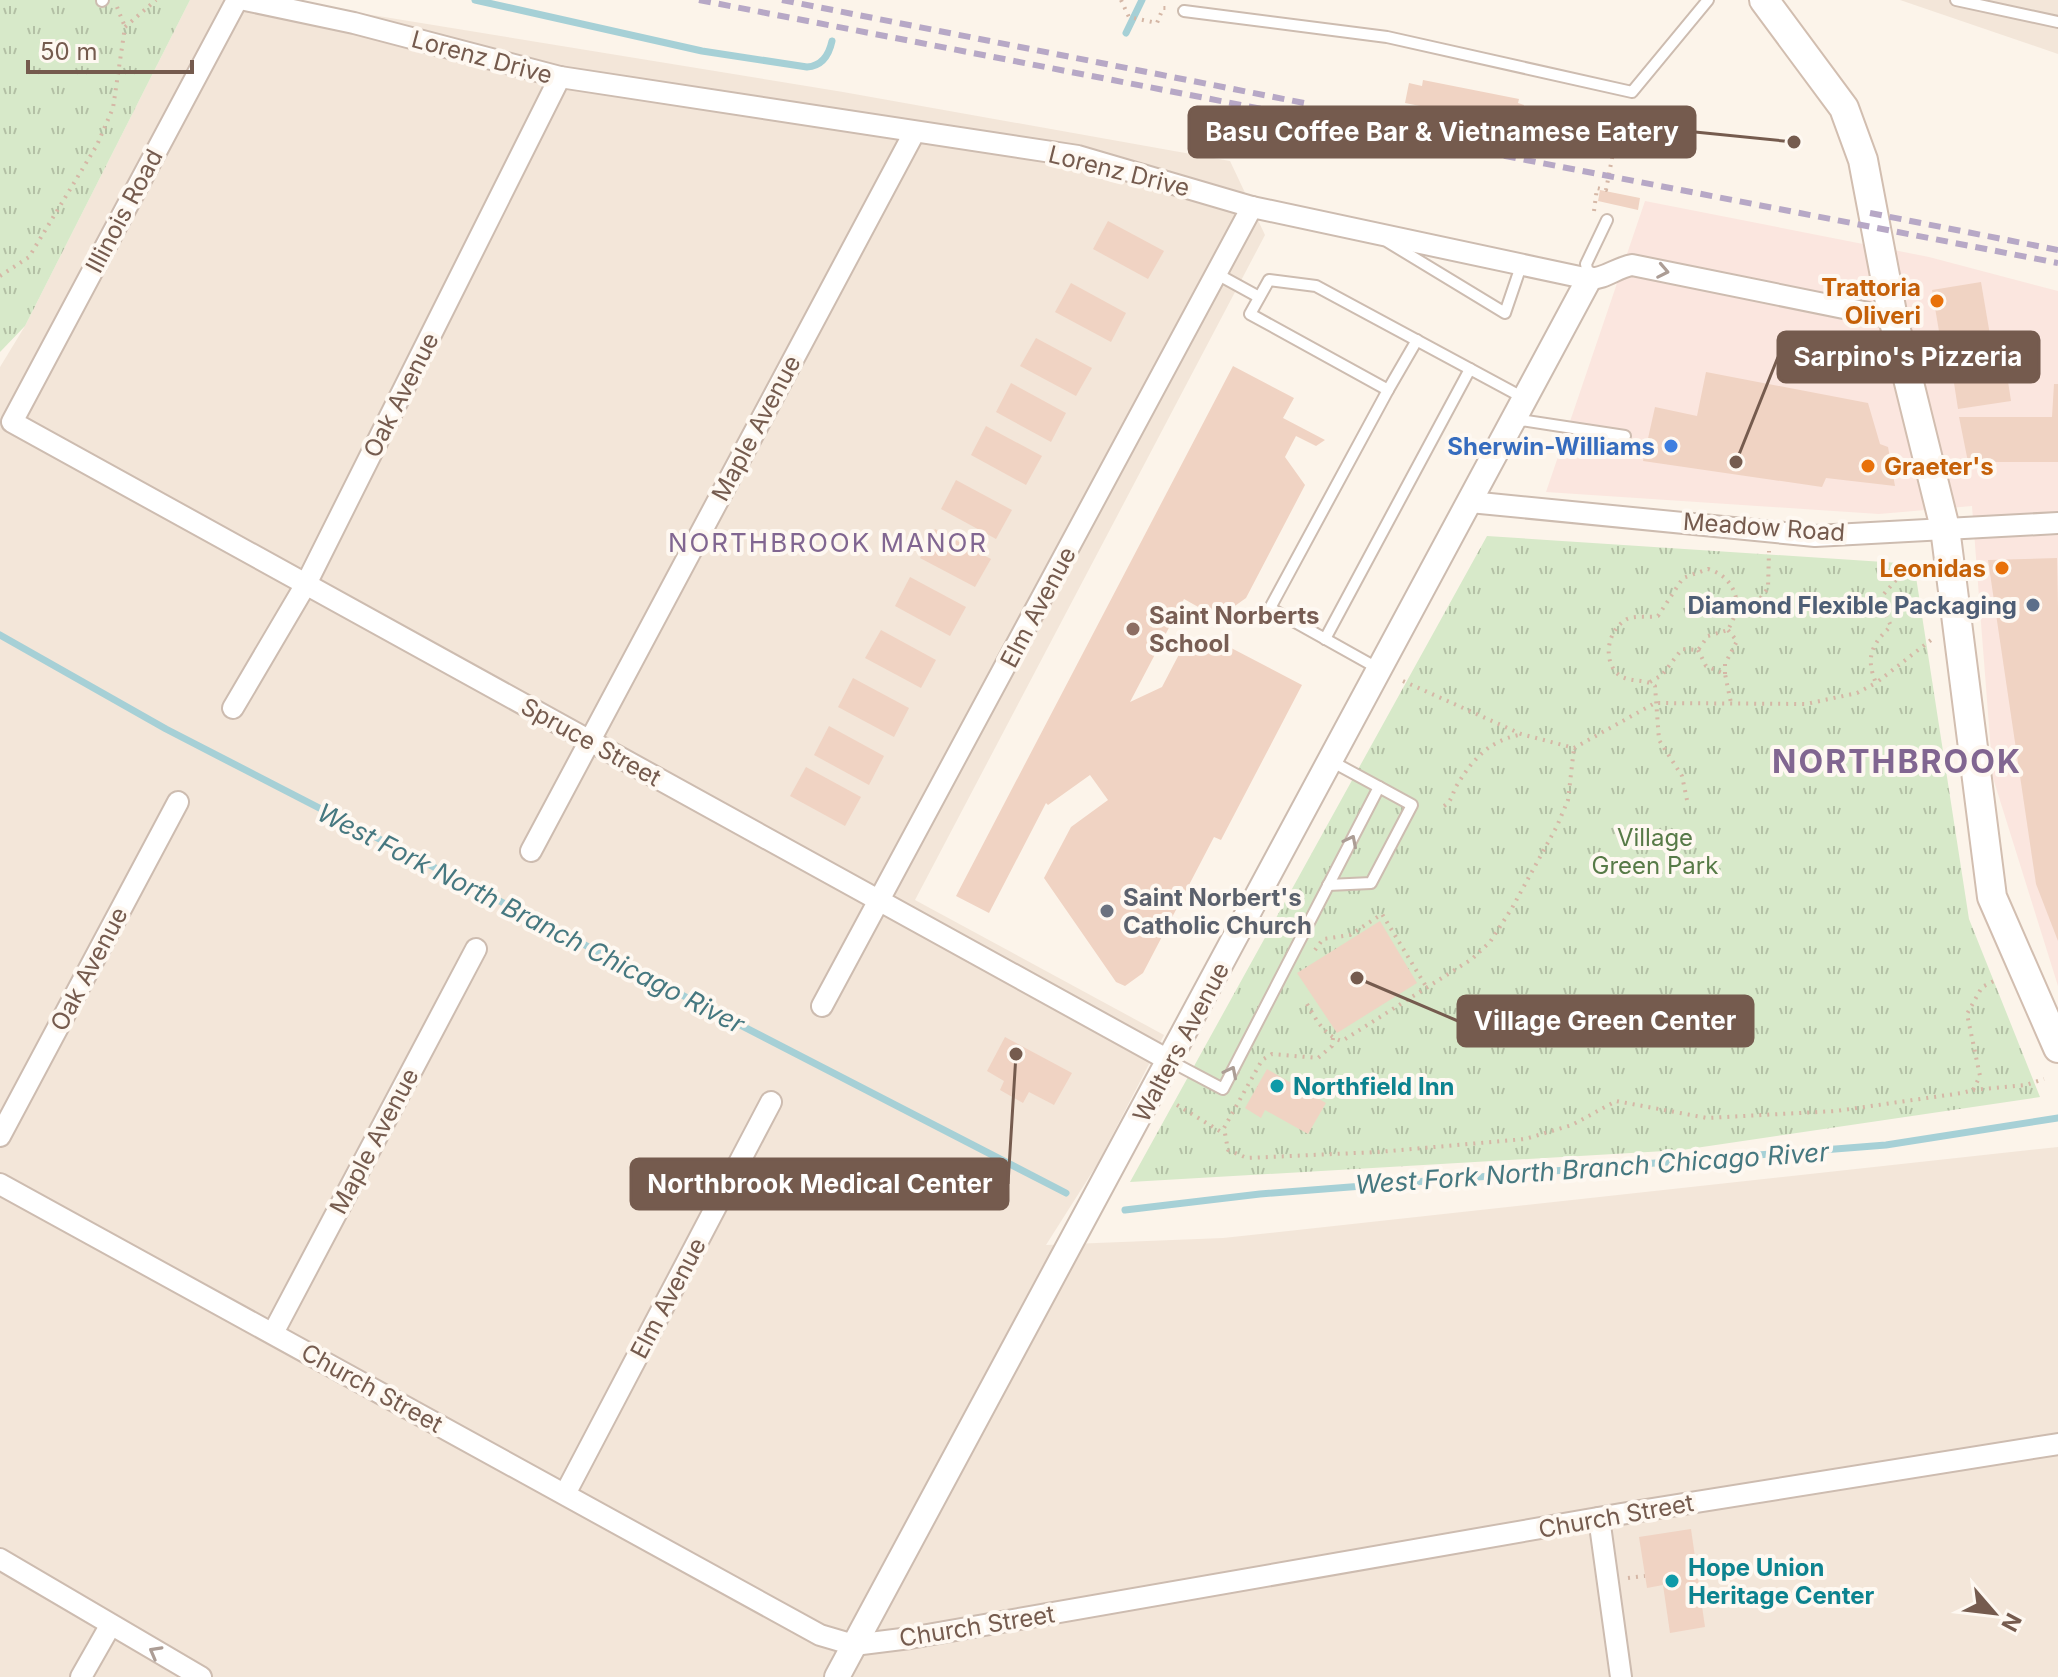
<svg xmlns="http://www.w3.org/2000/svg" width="2058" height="1677" viewBox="0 0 2058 1677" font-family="Inter,sans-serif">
<defs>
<pattern id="park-tufts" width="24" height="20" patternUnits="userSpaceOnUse" patternTransform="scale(2)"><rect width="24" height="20" fill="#d7e9c9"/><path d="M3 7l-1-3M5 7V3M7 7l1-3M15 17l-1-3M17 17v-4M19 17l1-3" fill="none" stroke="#b3c0a5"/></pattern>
</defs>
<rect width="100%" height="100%" fill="#fcf4ea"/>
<g fill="#f3e6d9">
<path d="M190 0H280L843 92 1230 161 1265 235 915 900 1164 1035 1098 1163 1046 1245 1223 1238 2058 1147V1677H0V367L25 326Z"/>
<path d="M1900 0H2058V54Z"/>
</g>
<path fill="#fbe6df" d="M1645 201 1929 257 2058 291V986L1993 778 1972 506 1879 514 1546 492Z"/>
<g fill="url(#park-tufts)">
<path d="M0 0H190L25 326 0 352Z"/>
<path d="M1487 536 1914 564 1969 919 2040 1097 1682 1150 1130 1182Z"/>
</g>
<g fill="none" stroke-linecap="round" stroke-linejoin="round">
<g stroke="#a6d0d6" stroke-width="7">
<path d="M475 0 702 51 807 67C822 66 829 55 832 41"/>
<path d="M1126 33 1142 0"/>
<path d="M0 635 166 729 1066 1193"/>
<path d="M1125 1210 1260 1194 1886 1145 2058 1118"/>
</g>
</g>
<g fill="#f0d3c3">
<path d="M1423 80 1519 99 1518 103 1524 105 1520 126 1405 103 1409 83 1422 86Z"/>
<path d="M1600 190 1640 198 1638 210 1598 201Z"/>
<path d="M1108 221 1164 251 1148 279 1093 249Z"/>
<path d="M1981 282 1991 341 1942 349 1932 290Z"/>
<path d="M1071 283 1126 313 1111 342 1055 312Z"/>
<path d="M1036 338 1092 368 1076 396 1020 366Z"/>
<path d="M1233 366 1294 398 1283 418 1325 440 1316 446 1296 436 1285 457 1305 485 1246 598 1218 618 1184 599 1130 702 1162 687 1187 639 1201 646 1212 638 1302 685 1221 840 1214 837 1143 973 1125 986 1116 982 1044 878 1071 827 1108 800 1090 775 1048 805 1046 803 989 913 956 896Z"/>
<path d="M1706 372 1868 403 1880 444 1888 447 1895 486 1826 478 1822 487 1643 461 1655 407 1697 416Z"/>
<path d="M2007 375 2011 401 1958 409 1954 383Z"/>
<path d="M1011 383 1066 413 1051 442 996 412Z"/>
<path d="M2054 384H2058V462H1968L1959 417H2052Z"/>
<path d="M986 426 1042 456 1026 485 971 455Z"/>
<path d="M956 480 1012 510 996 539 941 509Z"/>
<path d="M935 529 991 559 975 587 920 558Z"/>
<path d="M2057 558 2058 609V941L2036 884 1988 560Z"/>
<path d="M910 577 966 607 950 636 895 606Z"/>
<path d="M881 630 936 660 921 688 865 658Z"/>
<path d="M853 678 909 708 894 737 838 707Z"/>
<path d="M829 726 884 756 869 785 814 755Z"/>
<path d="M806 767 861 797 845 826 790 796Z"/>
<path d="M1380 921 1417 983 1337 1033 1297 973Z"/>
<path d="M1005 1037 1072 1073 1054 1105 1029 1092 1023 1103 1000 1090 1004 1081 987 1071Z"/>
<path d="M1267 1069 1326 1103 1308 1134 1265 1110 1261 1118 1245 1108Z"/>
<path d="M1691 1529 1705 1627 1670 1633 1663 1585 1647 1588 1639 1537Z"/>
</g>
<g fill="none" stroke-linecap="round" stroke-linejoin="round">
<g stroke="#cdbcb0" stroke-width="14">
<g id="service">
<path d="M1956 0 2058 22"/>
<path d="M102 1 103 0"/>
<path d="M1184 11 1387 37 1632 92 1708 0"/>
<path d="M1388 242 1505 313 1522 263"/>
<path d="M1217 274 1259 297"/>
<path d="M1589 279 1586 264 1607 220"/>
<path d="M1388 390 1417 340"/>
<path d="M1514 419 1625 436"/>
<path d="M1325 639 1470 369"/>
<path d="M1379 669 1270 608 1388 390 1250 314 1269 280 1316 286 1524 398"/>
<path d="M1328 885 1371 883 1412 805 1379 787"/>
<path d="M1170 1061 1223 1089 1379 787 1331 761"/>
</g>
</g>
<g stroke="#cdbcb0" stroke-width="24">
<g id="minor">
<path d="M237 0 12 422 1170 1061"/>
<path d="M245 0 354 23 560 77 1078 156 1252 207 1589 279C1605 279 1616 268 1632 265L1893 318"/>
<path d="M1470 502 1815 536 2058 523"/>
<path d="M233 708 306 584 560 77"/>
<path d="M531 851 914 133"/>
<path d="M822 1006 1252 207"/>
<path d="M0 1136 178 802"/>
<path d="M0 1184 820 1635 854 1645 910 1638 1621 1514 2058 1444"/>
<path d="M273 1333 476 949"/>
<path d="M565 1494 771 1102"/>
<path d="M1599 1518 1621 1677"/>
<path d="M0 1559 201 1677"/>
<path d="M81 1677 110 1626"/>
</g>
</g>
<g stroke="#cdbcb0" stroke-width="28">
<path id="tertiary" d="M837 1677 1589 279"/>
</g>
<g stroke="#d2beb0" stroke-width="32">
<path id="secondary" d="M1764 0 1844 108 1863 160 1893 318 1945 528 1992 897 2058 1048"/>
</g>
<g stroke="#d5b7a6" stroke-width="4" stroke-dasharray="2 6" stroke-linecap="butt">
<path d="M1121 0 1129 17 1157 23 1163 8H1168"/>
<path d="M117 7 125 27"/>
<path d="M1594 211 1597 188 1606 190 1613 153"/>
<path d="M0 276 29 257 97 145 113 108 125 27 156 0"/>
<path d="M1918 571 1896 580 1883 595 1885 613 1891 626C1872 644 1865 657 1876 683L1931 640"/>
<path d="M1698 650 1706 666 1725 674 1731 703"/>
<path d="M1725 674V664L1737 641 1728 630"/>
<path d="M1403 681 1521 734 1574 748 1655 703 1806 704 1857 693 1876 683"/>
<path d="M1650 682 1662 675 1682 649 1698 650 1708 636 1728 630 1738 609"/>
<path d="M1687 800 1682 776 1659 740 1655 686C1644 678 1630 683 1619 675 1602 661 1607 630 1627 619 1636 615 1649 618 1658 616L1683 578 1708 569C1728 575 1736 589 1738 609L1756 604 1768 588 1769 551"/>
<path d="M1444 806C1453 800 1452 793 1457 785 1473 759 1489 741 1519 735"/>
<path d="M1315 950 1323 939 1350 935 1382 914 1427 988"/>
<path d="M1307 1004C1316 1019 1324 1036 1342 1041L1472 959 1490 942 1512 908 1557 826 1568 800 1574 748"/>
<path d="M1333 1038 1332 1046 1318 1058 1272 1054 1262 1060 1224 1128 1228 1150 1247 1158 1378 1152 1525 1139 1572 1125 1616 1101 1707 1118 1836 1111 1962 1093 1973 1090 1980 1076 1967 1014 1982 987 1996 980"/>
<path d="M1973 1090 2026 1085 2044 1079"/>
<path d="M1177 1105 1223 1133"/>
<path d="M1628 1578 1645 1576"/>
</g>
<use href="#service" stroke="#fff" stroke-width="10"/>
<use href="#minor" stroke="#fff" stroke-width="20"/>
<use href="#tertiary" stroke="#fff" stroke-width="24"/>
<use href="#secondary" stroke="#fff" stroke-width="28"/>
<g stroke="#b7a8c6" stroke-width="6" stroke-dasharray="12 8" stroke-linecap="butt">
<path d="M699 0 2058 263"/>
<path d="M782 0 1304 103"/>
<path d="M1870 213 2058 250"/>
</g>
</g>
<defs><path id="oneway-chevron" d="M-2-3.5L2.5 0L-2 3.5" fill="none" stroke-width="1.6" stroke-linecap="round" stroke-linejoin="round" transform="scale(2)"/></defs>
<g stroke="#ac9d95">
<use href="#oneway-chevron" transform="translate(1663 271) rotate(11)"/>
<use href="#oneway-chevron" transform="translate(1351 841) rotate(-63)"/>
<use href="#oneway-chevron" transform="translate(1231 1072) rotate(-63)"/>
<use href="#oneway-chevron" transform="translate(155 1652) rotate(-151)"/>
</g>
<g fill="#e8710a" stroke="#fef8f1" stroke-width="3">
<circle cx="1937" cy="301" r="8"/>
<circle cx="1868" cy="466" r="8"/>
<circle cx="2002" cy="568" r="8"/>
</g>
<circle fill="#3f7fe0" stroke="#fef8f1" stroke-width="3" cx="1671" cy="446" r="8"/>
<circle fill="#5c6f8a" stroke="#fef8f1" stroke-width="3" cx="2033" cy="605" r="8"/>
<circle fill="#8d6e63" stroke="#fef8f1" stroke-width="3" cx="1133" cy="629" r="8"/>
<circle fill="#6b7280" stroke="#fef8f1" stroke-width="3" cx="1107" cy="911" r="8"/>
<g fill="#0f9aa8" stroke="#fef8f1" stroke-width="3">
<circle cx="1277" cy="1086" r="8"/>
<circle cx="1672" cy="1581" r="8"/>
</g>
<g text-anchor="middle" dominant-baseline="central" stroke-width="8" stroke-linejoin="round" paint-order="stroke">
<g font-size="24" fill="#755b4e" stroke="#fef8f1">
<text transform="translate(482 57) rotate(15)">Lorenz Drive</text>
<text transform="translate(1119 171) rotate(14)">Lorenz Drive</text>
<text transform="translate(124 211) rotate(-62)">Illinois Road</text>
<text transform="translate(401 395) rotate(-63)">Oak Avenue</text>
<text transform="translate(756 428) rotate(-62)">Maple Avenue</text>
<text transform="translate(1764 527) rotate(4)">Meadow Road</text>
<text transform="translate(1038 607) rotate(-62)">Elm Avenue</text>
<text transform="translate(591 742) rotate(29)">Spruce Street</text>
<text transform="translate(89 969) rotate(-62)">Oak Avenue</text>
<text transform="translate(1181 1042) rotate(-62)">Walters Avenue</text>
<text transform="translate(374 1141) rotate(-62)">Maple Avenue</text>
<text transform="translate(668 1298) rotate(-62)">Elm Avenue</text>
<text transform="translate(372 1388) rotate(29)">Church Street</text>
<text transform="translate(1616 1516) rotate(-10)">Church Street</text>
<text transform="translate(977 1626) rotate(-9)">Church Street</text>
</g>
<g font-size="24" font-weight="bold" fill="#c56008" stroke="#fef8f1" text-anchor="end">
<text x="1921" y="287">Trattoria<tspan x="1921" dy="28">Oliveri</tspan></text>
<text x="1884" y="466" text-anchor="start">Graeter's</text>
<text x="1986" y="568">Leonidas</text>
</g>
<g font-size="24" font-weight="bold" fill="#366cbe" stroke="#fef8f1" text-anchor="end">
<text x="1655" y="446">Sherwin-Williams</text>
</g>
<g font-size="24" font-weight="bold" fill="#4e5e75" stroke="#fef8f1" text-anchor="end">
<text x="2017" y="605">Diamond Flexible Packaging</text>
</g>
<g font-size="24" font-weight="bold" fill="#785e54" stroke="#fef8f1" text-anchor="start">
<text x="1149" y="615">Saint Norberts<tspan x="1149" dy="28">School</tspan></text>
</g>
<g font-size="24" fill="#577a47" stroke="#fef8f1">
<text x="1655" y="837">Village<tspan x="1655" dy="28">Green Park</tspan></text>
</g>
<g font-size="24" font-weight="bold" fill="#5b616d" stroke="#fef8f1" text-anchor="start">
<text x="1123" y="897">Saint Norbert's<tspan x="1123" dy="28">Catholic Church</tspan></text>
</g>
<g font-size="24" font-weight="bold" fill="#0d838f" stroke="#fef8f1" text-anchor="start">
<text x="1293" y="1086">Northfield Inn</text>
<text x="1688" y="1567">Hope Union<tspan x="1688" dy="28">Heritage Center</tspan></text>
</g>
<g font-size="26" letter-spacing="2" fill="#816691" stroke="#fef8f1">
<text x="828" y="542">NORTHBROOK MANOR</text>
</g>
<g font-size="26" font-style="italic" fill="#467880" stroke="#fef8f1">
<text transform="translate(531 918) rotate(27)">West Fork North Branch Chicago River</text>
<text transform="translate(1592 1168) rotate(-4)">West Fork North Branch Chicago River</text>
</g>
<g font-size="32" font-weight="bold" letter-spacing="2" fill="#816691" stroke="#fef8f1">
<text x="1897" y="761">NORTHBROOK</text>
</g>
</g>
<path fill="none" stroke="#755b4e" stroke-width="3" d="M1794 142L1695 132M1736 462L1778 357M1357 978L1458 1021M1016 1054L1008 1184"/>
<g fill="#755b4e" stroke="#fef8f1" stroke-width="3">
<circle cx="1794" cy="142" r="8"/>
<circle cx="1736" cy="462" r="8"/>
<circle cx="1357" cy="978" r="8"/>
<circle cx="1016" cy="1054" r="8"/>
</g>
<g fill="#755b4e" stroke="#755b4e" stroke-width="3">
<rect x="1189" y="107" width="506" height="50" rx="8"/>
<rect x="1778" y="332" width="261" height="50" rx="8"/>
<rect x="1458" y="996" width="295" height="50" rx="8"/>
<rect x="631" y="1159" width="377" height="50" rx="8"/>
</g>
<g font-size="26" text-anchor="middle" font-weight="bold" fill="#fff">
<text x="1442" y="141">Basu Coffee Bar &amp; Vietnamese Eatery</text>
<text x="1908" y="366">Sarpino's Pizzeria</text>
<text x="1605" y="1030">Village Green Center</text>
<text x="820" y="1193">Northbrook Medical Center</text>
</g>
<g transform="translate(1994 1613) rotate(118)" stroke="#fef8f1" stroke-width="6" paint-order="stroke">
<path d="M0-6L14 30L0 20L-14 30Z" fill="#755b4e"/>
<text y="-12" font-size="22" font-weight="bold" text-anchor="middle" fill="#755b4e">N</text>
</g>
<path d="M28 60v12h164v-12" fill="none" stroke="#755b4e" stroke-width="4"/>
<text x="40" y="60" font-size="24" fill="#755b4e" stroke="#fef8f1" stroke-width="6" paint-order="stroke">50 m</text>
</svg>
